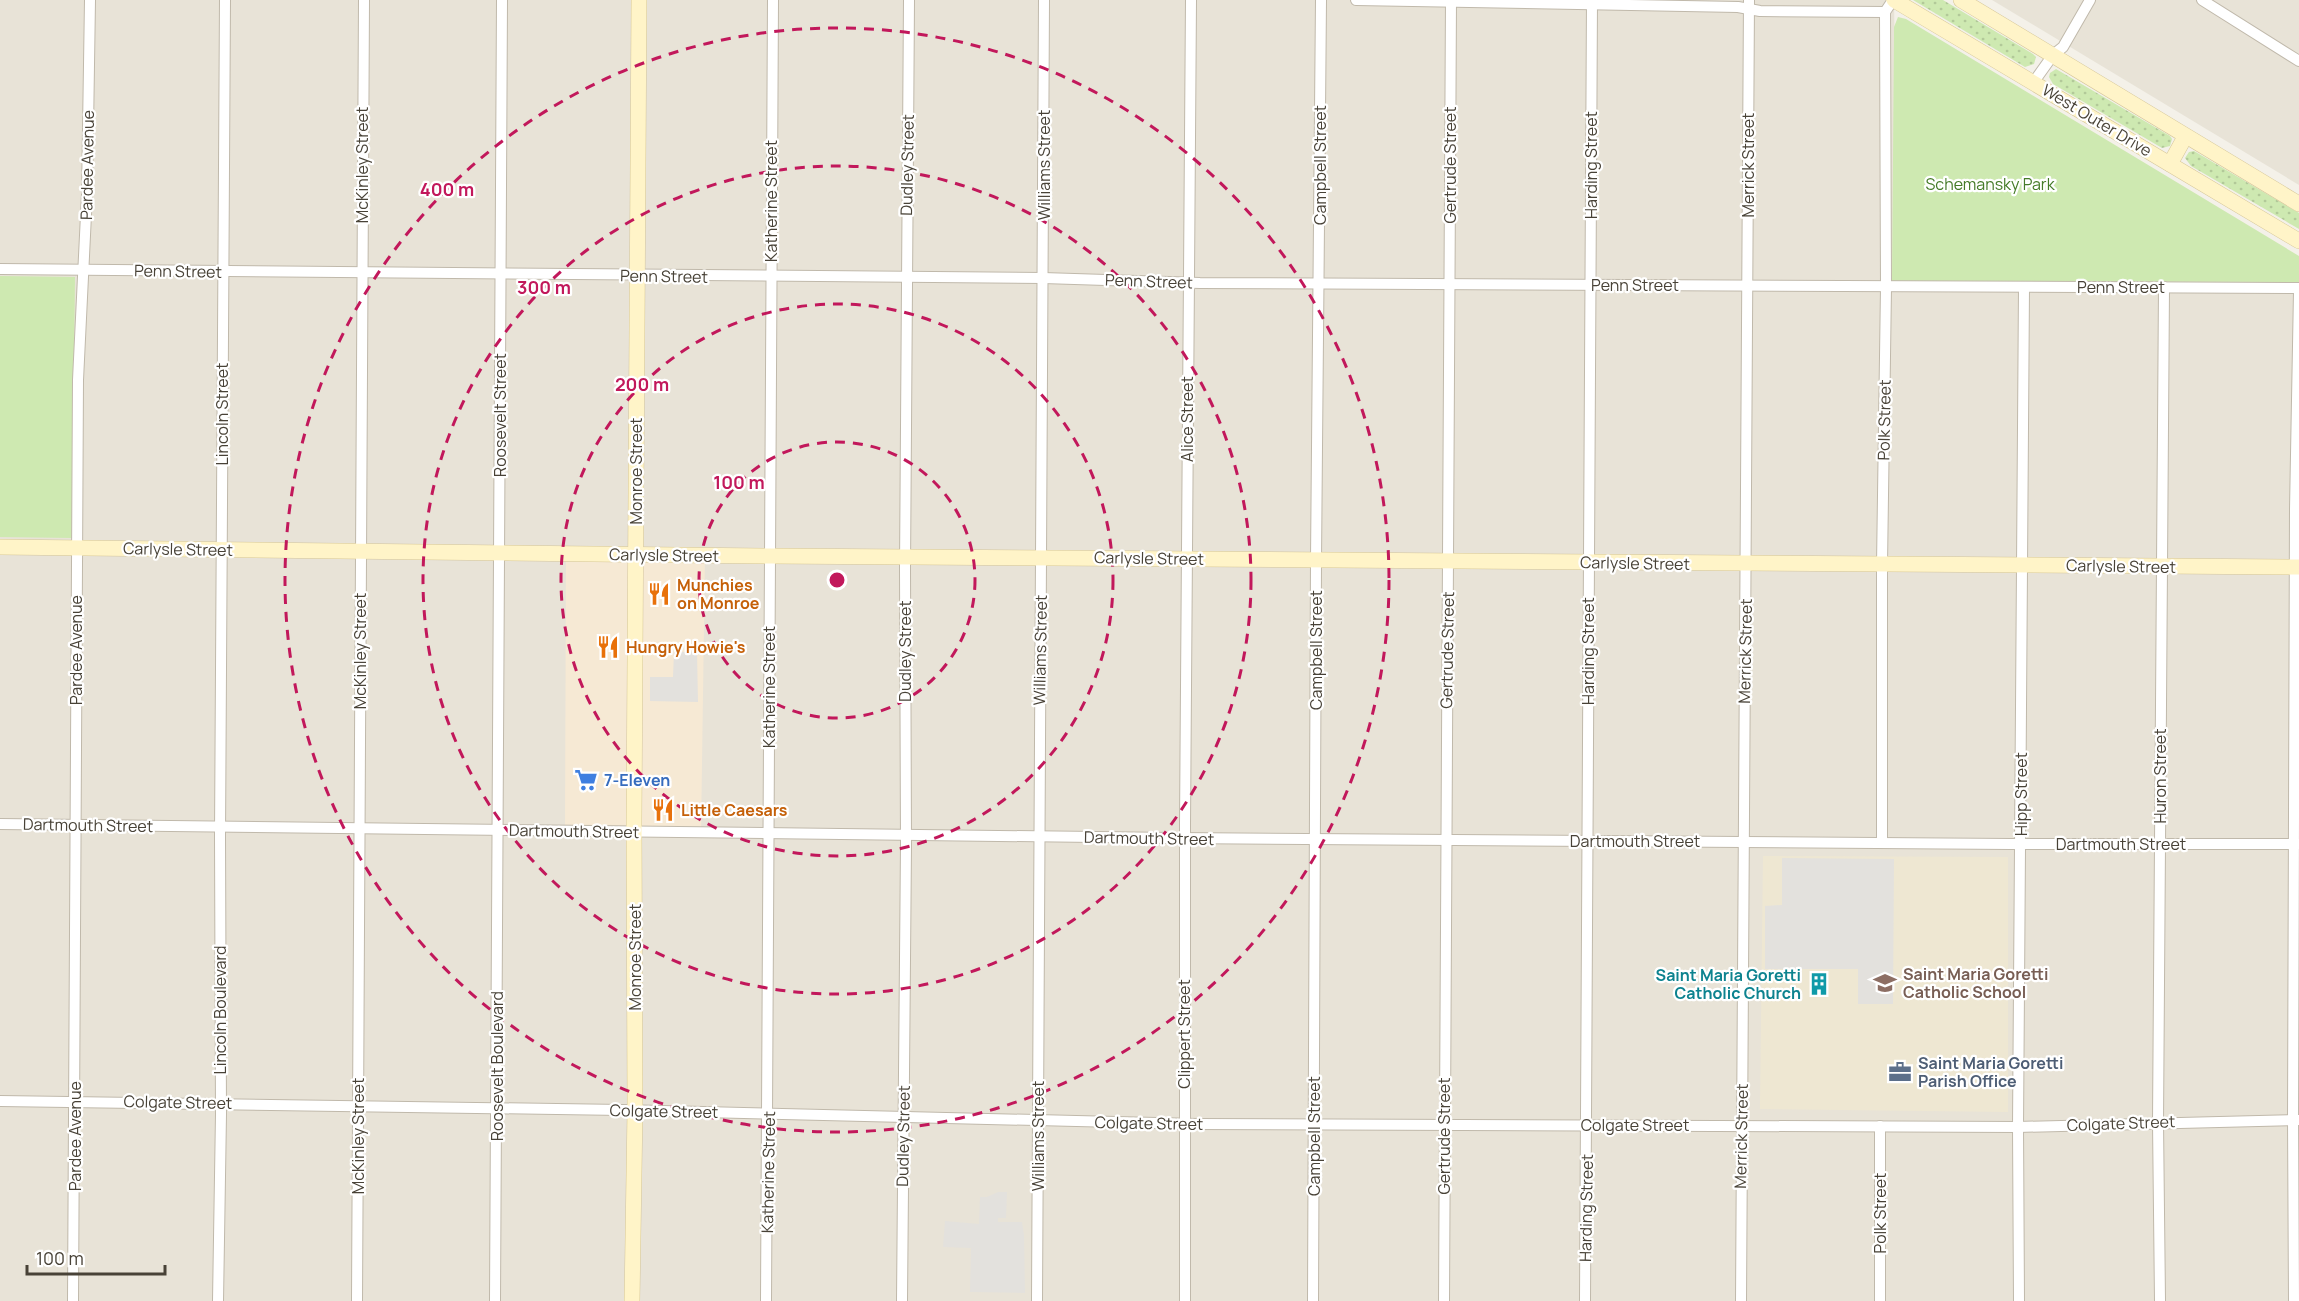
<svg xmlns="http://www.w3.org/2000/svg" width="2299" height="1301" viewBox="0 0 2299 1301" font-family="Manrope,sans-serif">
<defs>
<pattern id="grass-dots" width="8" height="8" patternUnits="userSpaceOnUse" patternTransform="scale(1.5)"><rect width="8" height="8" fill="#cee9b1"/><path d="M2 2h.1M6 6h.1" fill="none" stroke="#b2c999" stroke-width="1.8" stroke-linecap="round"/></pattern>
</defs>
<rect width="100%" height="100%" fill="#f4f1e9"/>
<g fill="#e8e3d7">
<path d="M0 0H1894L1898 275 2299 278V1301H0Z"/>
<path d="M1992 0H2299V185Z"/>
</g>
<path fill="#f6e9d4" d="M566 554 705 555 701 833 565 831Z"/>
<path fill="#eee7d2" d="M1763 856 2008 857V1112L1760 1109Z"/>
<g fill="url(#grass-dots)">
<path d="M1913 0H1943L2033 54 2036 57 2034 64 2025 67Z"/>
<path d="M2056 69 2170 136 2172 139 2170 146 2162 148 2053 84 2049 77 2050 73Z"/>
<path d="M2194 151 2299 213V229L2191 166 2185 158 2189 152Z"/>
</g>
<g fill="#cee9b1">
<path d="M1898 17 1906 19 2299 256V282L1892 281 1894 39V27Z"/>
<path d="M0 276 75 277 72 538 0 537Z"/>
</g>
<g fill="#e3e1dd">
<path d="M674 652H697L698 702 650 701V677H673Z"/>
<path d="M1782 858 1894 859 1893 1004H1858V969H1765V906L1782 905Z"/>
<path d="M998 1192H1007L1006 1218H998V1222H1022L1024 1235 1025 1293 970 1292 971 1248 943 1247 945 1221 979 1224 980 1197H987Z"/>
</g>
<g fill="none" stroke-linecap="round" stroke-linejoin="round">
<g stroke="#c0b9ab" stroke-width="12">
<g id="street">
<path d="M1356 0 1738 7 1760 11 1885 12"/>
<path d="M2202 0 2299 61"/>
<path d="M2033 83 2053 55 2063 47 2090 0"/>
<path d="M0 269 1043 278 1200 283 2299 288"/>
<path d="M0 824 1175 838 2010 844H2299"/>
<path d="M1882 843V565L1886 287 1885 12 1893 0"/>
<path d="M0 1101 622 1110 1197 1124 2018 1127 2299 1120"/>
<path d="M1880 1126V1301"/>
<path d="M73 1301 78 380 87 194 90 0"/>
<path d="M218 1301 221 1114 220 836 225 0"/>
<path d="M357 1301 364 0"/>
<path d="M495 1301 502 0"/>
<path d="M766 1301 773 0"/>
<path d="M902 1301 906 845 905 569 909 0"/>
<path d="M1037 1301 1044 0"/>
<path d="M1185 1301V825L1191 0"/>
<path d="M1313 1301 1316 560 1321 0"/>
<path d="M1444 1301 1451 0"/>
<path d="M1585 1301 1592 0"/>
<path d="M1741 1301 1749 0"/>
<path d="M2019 1301 2018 1127 2024 287"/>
<path d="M2160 1301 2158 1122 2164 287"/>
<path d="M2294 1301 2293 1120 2295 509 2299 291"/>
</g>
</g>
<g stroke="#d5c698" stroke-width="16">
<g id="secondary">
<path d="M1894 0 2299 241"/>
<path d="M1961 0 2299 204"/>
<path d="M2170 164 2185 137"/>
<path d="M0 547 770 556 2299 567"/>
<path d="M632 1301 635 1110 634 822 639 0"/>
</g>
</g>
<use href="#street" stroke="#fff" stroke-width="10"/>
<use href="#secondary" stroke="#fff4c8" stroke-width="15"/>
</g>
<g fill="none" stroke="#c2185b" stroke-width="3" stroke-dasharray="10 8">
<circle cx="837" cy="580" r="138"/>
<circle cx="837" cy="580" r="276"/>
<circle cx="837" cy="580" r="414"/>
<circle cx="837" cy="580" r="552"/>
</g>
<defs>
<g id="restaurant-bare" transform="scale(1.8)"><path d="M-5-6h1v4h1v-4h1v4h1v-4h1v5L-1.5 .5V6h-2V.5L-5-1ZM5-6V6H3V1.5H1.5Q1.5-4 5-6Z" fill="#e8710a" stroke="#fff" stroke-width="2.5" paint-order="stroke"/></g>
<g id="supermarket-bare" transform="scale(1.8)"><path d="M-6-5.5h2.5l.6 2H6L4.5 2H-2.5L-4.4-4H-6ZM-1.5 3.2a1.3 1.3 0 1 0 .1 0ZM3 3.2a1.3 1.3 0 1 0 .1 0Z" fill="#3f7fe0" stroke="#fff" stroke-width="2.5" paint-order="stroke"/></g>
<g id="school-bare" transform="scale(1.8)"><path d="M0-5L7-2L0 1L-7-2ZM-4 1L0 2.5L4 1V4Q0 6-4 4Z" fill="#8d6e63" stroke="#fff" stroke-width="2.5" paint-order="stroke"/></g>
<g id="building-bare" transform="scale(1.8)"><path d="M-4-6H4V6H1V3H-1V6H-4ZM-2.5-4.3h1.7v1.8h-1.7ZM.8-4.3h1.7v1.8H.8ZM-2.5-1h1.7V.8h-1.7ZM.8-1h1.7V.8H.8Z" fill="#0f9aa8" stroke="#fff" stroke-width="2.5" paint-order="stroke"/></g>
<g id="office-bare" transform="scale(1.8)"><path d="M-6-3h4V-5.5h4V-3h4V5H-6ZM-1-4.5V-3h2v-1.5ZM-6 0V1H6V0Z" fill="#5c6f8a" stroke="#fff" stroke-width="2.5" paint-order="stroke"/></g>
</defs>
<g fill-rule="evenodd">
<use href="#restaurant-bare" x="659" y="594"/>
<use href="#restaurant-bare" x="608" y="647"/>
<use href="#supermarket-bare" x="586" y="780"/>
<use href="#restaurant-bare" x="663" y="810"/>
<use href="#school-bare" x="1885" y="983"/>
<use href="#building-bare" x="1819" y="984"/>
<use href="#office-bare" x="1900" y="1072"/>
</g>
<g text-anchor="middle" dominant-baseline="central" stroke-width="4.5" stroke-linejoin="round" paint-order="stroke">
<g font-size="16" fill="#484237" stroke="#fff">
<text transform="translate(2097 120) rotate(31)">West Outer Drive</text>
<text transform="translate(87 165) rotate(-89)">Pardee Avenue</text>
<text transform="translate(362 165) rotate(-90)">McKinley Street</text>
<text transform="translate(907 165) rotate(-89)">Dudley Street</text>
<text transform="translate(1044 165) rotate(-90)">Williams Street</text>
<text transform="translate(1320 165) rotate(-90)">Campbell Street</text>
<text transform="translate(1450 165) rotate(-90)">Gertrude Street</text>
<text transform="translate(1591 165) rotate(-90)">Harding Street</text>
<text transform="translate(1748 165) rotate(-90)">Merrick Street</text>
<text transform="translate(771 201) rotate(-90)">Katherine Street</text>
<text transform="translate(178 271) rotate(1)">Penn Street</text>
<text transform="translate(664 276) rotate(1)">Penn Street</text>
<text transform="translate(1149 281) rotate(2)">Penn Street</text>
<text x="1635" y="285">Penn Street</text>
<text x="2121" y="287">Penn Street</text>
<text transform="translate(222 414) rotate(-90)">Lincoln Street</text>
<text transform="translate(500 415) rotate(-90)">Roosevelt Street</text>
<text transform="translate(1187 419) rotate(-90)">Alice Street</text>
<text transform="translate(1884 420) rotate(-89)">Polk Street</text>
<text transform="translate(636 471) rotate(-90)">Monroe Street</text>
<text transform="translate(178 549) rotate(1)">Carlysle Street</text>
<text transform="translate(664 555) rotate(1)">Carlysle Street</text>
<text transform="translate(1149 558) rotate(1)">Carlysle Street</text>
<text transform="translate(1635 563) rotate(1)">Carlysle Street</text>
<text transform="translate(2121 566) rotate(1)">Carlysle Street</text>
<text transform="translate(76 650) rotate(-90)">Pardee Avenue</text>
<text transform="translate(1040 650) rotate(-89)">Williams Street</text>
<text transform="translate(1316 650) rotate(-90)">Campbell Street</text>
<text transform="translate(1447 650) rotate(-89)">Gertrude Street</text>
<text transform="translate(360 651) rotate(-90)">McKinley Street</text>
<text transform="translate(905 651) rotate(-90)">Dudley Street</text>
<text transform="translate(1588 651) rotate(-90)">Harding Street</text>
<text transform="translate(1745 651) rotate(-89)">Merrick Street</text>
<text transform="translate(769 687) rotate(-90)">Katherine Street</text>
<text transform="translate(2160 776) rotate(-90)">Huron Street</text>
<text transform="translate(2021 794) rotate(-90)">Hipp Street</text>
<text transform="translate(88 825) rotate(1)">Dartmouth Street</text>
<text transform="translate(574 831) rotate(1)">Dartmouth Street</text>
<text transform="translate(1149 838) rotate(1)">Dartmouth Street</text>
<text x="1635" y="841">Dartmouth Street</text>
<text x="2121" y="844">Dartmouth Street</text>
<text transform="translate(635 957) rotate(-90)">Monroe Street</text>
<text transform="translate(220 1010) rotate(-90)">Lincoln Boulevard</text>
<text transform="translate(1184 1034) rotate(-90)">Clippert Street</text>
<text transform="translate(497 1066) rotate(-90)">Roosevelt Boulevard</text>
<text transform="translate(178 1102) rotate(1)">Colgate Street</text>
<text transform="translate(664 1111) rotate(1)">Colgate Street</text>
<text transform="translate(1149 1123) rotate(1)">Colgate Street</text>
<text transform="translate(2121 1123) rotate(-2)">Colgate Street</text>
<text x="1635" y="1125">Colgate Street</text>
<text transform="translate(75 1136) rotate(-90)">Pardee Avenue</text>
<text transform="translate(358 1136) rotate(-90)">McKinley Street</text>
<text transform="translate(903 1136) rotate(-89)">Dudley Street</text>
<text transform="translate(1038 1136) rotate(-90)">Williams Street</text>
<text transform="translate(1314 1136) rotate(-90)">Campbell Street</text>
<text transform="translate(1444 1136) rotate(-90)">Gertrude Street</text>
<text transform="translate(1741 1136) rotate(-89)">Merrick Street</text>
<text transform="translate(768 1172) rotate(-89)">Katherine Street</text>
<text transform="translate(1586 1208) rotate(-89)">Harding Street</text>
<text transform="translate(1880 1213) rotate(-90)">Polk Street</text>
</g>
<g font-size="16" fill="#457b29" stroke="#fff">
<text x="1990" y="184">Schemansky Park</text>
</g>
<g font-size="16" font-weight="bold" fill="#c56008" stroke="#fff" text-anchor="start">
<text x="677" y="585">Munchies<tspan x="677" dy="18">on Monroe</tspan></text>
<text x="626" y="647">Hungry Howie's</text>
<text x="681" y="810">Little Caesars</text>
</g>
<g font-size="16" font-weight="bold" fill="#366cbe" stroke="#fff" text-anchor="start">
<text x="604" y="780">7-Eleven</text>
</g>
<g font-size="16" font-weight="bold" fill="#785e54" stroke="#fff" text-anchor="start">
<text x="1903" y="974">Saint Maria Goretti<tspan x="1903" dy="18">Catholic School</tspan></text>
</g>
<g font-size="16" font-weight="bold" fill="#0d838f" stroke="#fff" text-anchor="end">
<text x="1801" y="975">Saint Maria Goretti<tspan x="1801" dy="18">Catholic Church</tspan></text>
</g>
<g font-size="16" font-weight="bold" fill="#4e5e75" stroke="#fff" text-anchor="start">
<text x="1918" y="1063">Saint Maria Goretti<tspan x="1918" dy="18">Parish Office</tspan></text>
</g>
</g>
<circle cx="837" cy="580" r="9" fill="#c2185b" stroke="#fff" stroke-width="3"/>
<g font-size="18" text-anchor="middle" font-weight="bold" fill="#c2185b" stroke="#fff" stroke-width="4.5" stroke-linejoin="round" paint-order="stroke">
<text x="447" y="196">400 m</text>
<text x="544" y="294">300 m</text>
<text x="642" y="391">200 m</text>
<text x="739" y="489">100 m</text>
</g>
<path d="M27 1265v9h138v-9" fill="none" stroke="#484237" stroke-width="3"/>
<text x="36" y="1265" font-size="18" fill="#484237" stroke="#ffffff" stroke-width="4.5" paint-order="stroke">100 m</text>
</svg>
